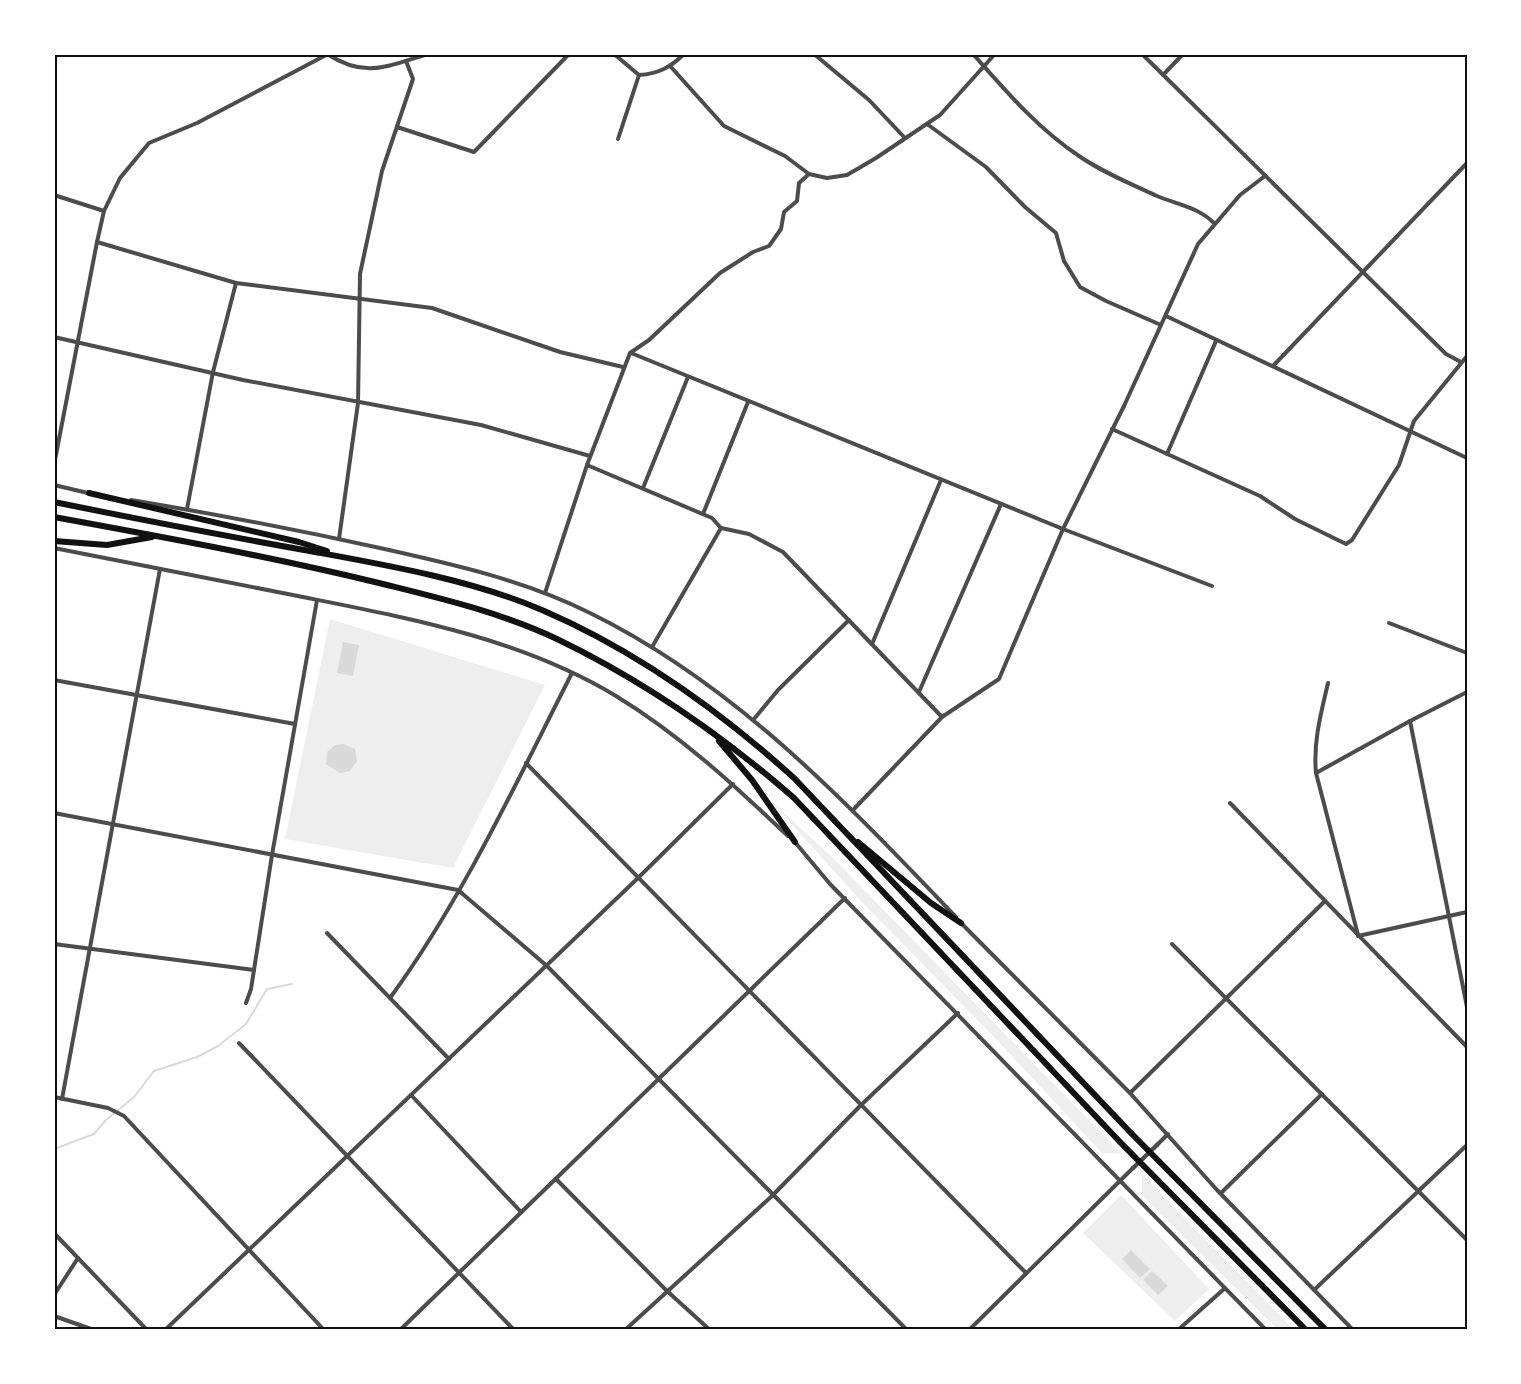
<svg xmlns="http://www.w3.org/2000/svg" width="1521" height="1384" viewBox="0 0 1521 1384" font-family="Signika,sans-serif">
<rect width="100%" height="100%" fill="#fff"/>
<g fill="#eee">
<path d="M330 619 545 685 453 868 285 839Z"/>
<path d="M768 798 833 858 1122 1154 1102 1153 996 1039 860 900Z"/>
<path d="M1142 1174 1294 1330H1278L1142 1195Z"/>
<path d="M1121 1195 1209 1289 1175 1321 1083 1233Z"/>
</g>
<g fill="#d9d9d9">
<path d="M343 642 359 645 353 676 337 673Z"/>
<path d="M343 744 355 749 357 761 350 771 340 773 326 764 327 752 335 745Z"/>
<path d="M1131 1250 1150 1269 1140 1278 1122 1259Z"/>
<path d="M1152 1271 1168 1286 1158 1295 1143 1280Z"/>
</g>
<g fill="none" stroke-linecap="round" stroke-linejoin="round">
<path stroke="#d9d9d9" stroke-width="2" d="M54 1149 94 1134 106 1120 134 1097 154 1071 197 1057 218 1046 246 1024 267 989 292 984"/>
<g stroke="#4c4c4c" stroke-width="4">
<path d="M327 54C366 79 387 66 428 54"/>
<path d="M614 54 639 75C658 74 671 67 684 54"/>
<path d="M814 54 869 100 904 137"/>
<path d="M973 54C1005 90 1038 129 1079 156 1102 172 1131 184 1157 196 1176 204 1198 207 1214 223"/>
<path d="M1142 54 1446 354 1461 362"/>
<path d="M671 67 724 126 785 156 809 174"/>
<path d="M1163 75 1183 54"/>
<path d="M927 124 986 167 1025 207 1056 233 1064 261 1080 287 1106 301 1161 325"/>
<path d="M397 127 474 152 569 54"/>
<path d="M618 139 639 75"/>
<path d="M54 195 104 211"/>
<path d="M97 242 236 283 432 308 560 352 623 367"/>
<path d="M1166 316 1467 458"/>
<path d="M54 337 243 380 481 425 590 456"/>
<path d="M631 353 1063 529 1212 586"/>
<path d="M1273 366 1467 163"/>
<path d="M1112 429 1260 496 1295 519 1346 544 1352 540 1399 465 1414 421 1467 356"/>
<path d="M1167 454 1216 341"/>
<path d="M54 465 97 242 104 211 120 178 149 143 197 123 328 54"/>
<path d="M587 465 712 518 721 528 749 534 783 552 942 717"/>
<path d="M54 485 88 493"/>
<path d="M643 488 688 377"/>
<path d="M131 500C215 514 298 530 380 548 452 564 524 580 590 613 735 684 846 802 956 917"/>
<path d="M187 509 213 372 236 283"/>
<path d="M703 514 748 402"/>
<path d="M339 539 358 403 360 274 382 171 413 79 406 61"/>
<path d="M54 548C135 564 217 580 298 596 408 618 520 638 616 696 680 735 734 785 788 836"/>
<path d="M545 593 587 465 630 353 649 340 720 273 753 252 769 246 781 229 784 212 797 201 799 183 809 174 827 178 847 175 876 158 940 115 995 54"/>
<path d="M1389 623 1467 653"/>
<path d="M872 644 941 480"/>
<path d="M652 647 721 528"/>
<path d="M54 680 295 724"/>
<path d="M1328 683C1321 713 1313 742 1316 773L1358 935"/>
<path d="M919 692 1001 504"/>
<path d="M754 719 778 690 849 620"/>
<path d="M1410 721 1467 1007"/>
<path d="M526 763 1026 1273"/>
<path d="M1316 773 1410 721 1467 692"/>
<path d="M1230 803 1467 1047"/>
<path d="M853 810 942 717 999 679 1063 529 1124 406 1198 244 1240 195 1265 176"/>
<path d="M54 813 458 890 547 966 907 1330"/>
<path d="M794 841 830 884 1266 1330"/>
<path d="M961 923 1130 1093 1217 1190 1353 1330"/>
<path d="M327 933 449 1059"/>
<path d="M1358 936 1467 912"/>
<path d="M54 944 254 970"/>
<path d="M1172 944 1467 1240"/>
<path d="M390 998C463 898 516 783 572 673"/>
<path d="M246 1003 251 989 272 855 317 600"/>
<path d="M239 1043 514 1330"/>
<path d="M1130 1093 1325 901"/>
<path d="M411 1095 521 1212"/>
<path d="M54 1097 108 1108 124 1116 324 1330"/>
<path d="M62 1099 160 569"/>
<path d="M1157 1145 1168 1134"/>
<path d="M556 1179 667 1291 710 1330"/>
<path d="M1221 1193 1322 1094"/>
<path d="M54 1233 147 1330"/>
<path d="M1314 1290 1467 1145"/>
<path d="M54 1295 78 1258"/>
<path d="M54 1316 94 1330"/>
<path d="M165 1330 638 878 733 784"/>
<path d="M400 1330 845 898"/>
<path d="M625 1330 772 1196 860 1106 958 1013"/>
<path d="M969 1330 1133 1168"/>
<path d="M1178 1330 1224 1289"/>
</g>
<path stroke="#4c4c4c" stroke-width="4.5" d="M1133 1168 1157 1145"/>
<g stroke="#111" stroke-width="6">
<path d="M89 493 299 542 327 551"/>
<path d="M54 502C137 519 221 535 304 550 380 564 470 579 542 610 635 650 719 710 794 778L1131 1133 1326 1330"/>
<path d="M54 517C163 537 272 557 379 583 439 598 500 612 557 639 642 680 723 736 794 798L1121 1143 1306 1330"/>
<path d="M54 541 107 545 152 537"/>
<path d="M719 741 752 780 795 842"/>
<path d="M858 842 931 903 961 923"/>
</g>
</g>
<rect width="1521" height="1384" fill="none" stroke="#ffffff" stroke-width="111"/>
<rect x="56" y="56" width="1410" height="1272" fill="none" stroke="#111" stroke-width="2"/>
</svg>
